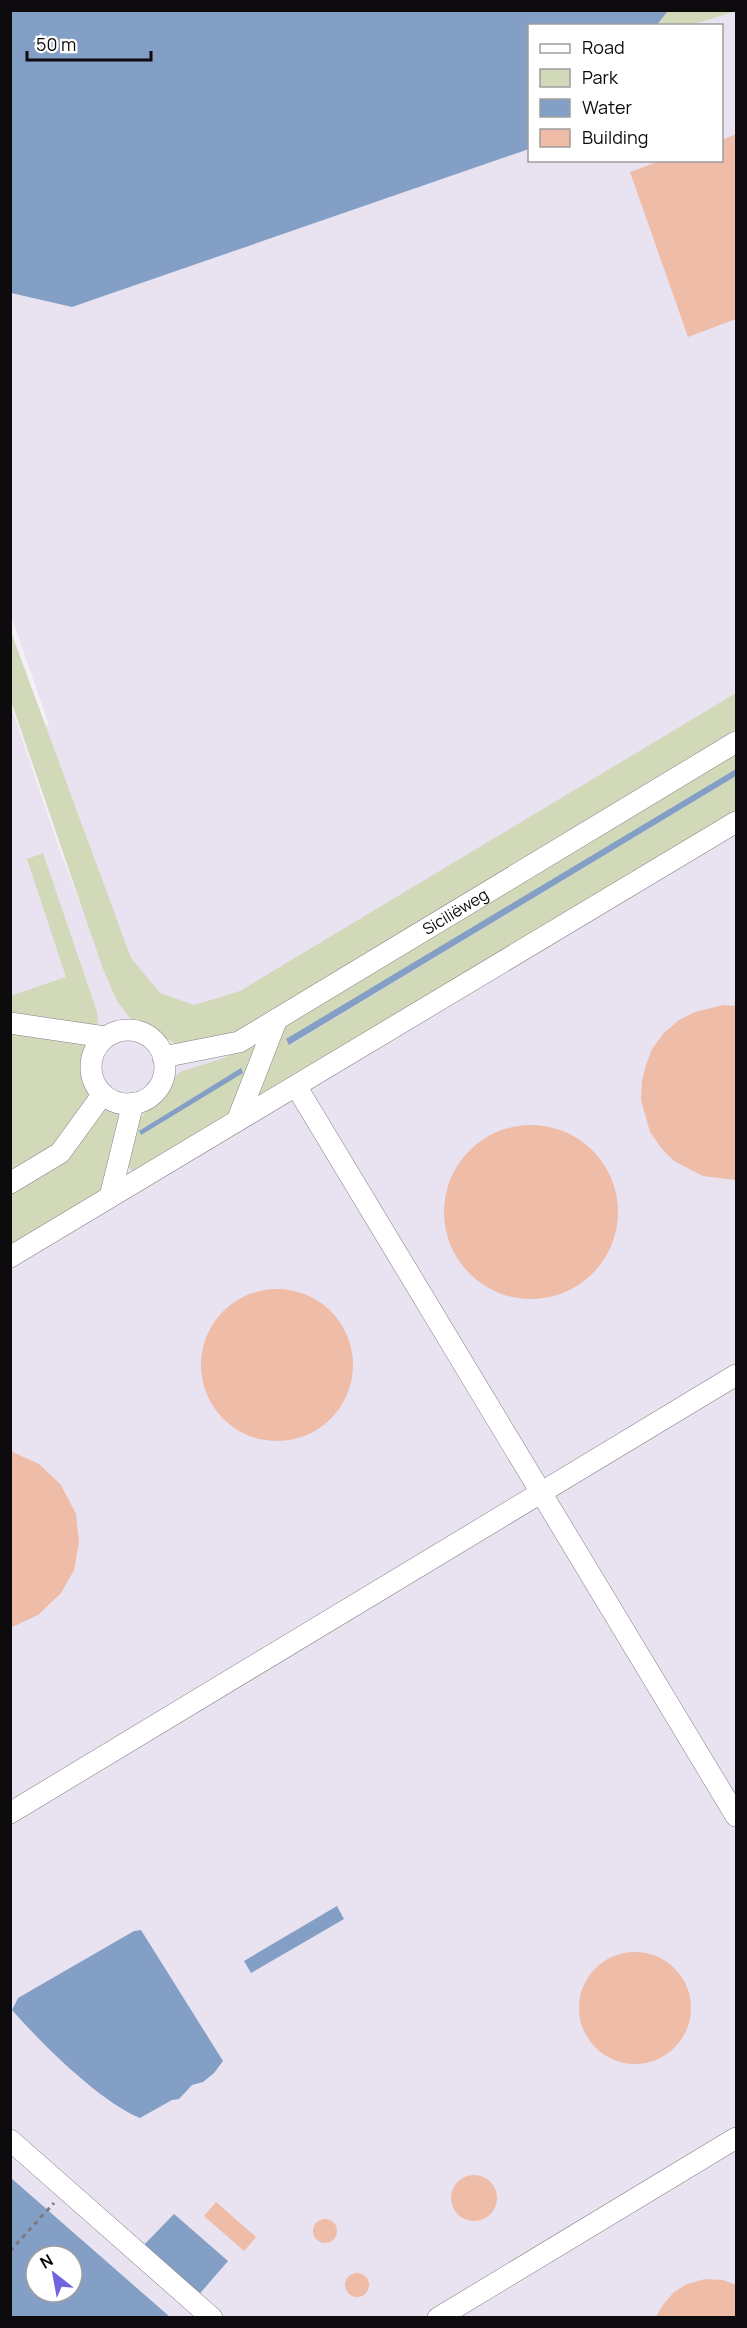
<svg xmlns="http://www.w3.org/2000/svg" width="747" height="2328" viewBox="0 0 747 2328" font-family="Manrope,sans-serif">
<rect width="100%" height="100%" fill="#f4f0f7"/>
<g fill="#e9e2f0">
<path d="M736 11V697L245 992 178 1010 137 978 35 732 49 725 11 615 10 293 72 307 529 149 530 160H722V26L692 25Z"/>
<path d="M10 703 61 854 118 1001 158 1049 736 712V2317H138L72 2256 11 2207Z"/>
</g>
<g fill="#d2d9b8">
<path d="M668 11H736L692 25 657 26Z"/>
<path d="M10 629 131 958 160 993 194 1005 240 991 736 693V729L241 1029 222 1037 176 1044 130 1018 117 1001 103 969 11 701Z"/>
<path d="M736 753V769L286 1040 290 1045 736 776V811L251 1104 280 1028Z"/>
<path d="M43 853 97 1012 98 1023 92 1026 11 1016 10 996 66 977 27 859Z"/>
<path d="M11 1030 88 1040C83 1054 78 1069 84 1083 87 1090 89 1092 89 1101L53 1148 11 1174Z"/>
<path d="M256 1042 260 1047 232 1116 140 1171H132L128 1165 133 1128 147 1109 158 1102 167 1092 171 1081 180 1072 224 1058Z"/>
<path d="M111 1109 118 1115 121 1124 101 1195 11 1249V1193L101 1112Z"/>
</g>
<g fill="#849fc6" fill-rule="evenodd">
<path d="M11 10H668V11L657 25 530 26 529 149 72 307 11 293Z"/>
<path d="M736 769V776L289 1045 286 1039Z"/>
<path d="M241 1068 243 1073 141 1135 139 1131Z"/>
<path d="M337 1906 344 1919 251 1973 244 1961Z"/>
<path d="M141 1930 223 2061 214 2073 203 2082 192 2085 179 2099 172 2100 140 2118C99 2101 42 2044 12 2010L18 1998 134 1931Z"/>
<path d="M10 2178H11L170 2317H11ZM36 2256H72V2292H36Z"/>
<path d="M174 2214 228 2261 196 2298 140 2249Z"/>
</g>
<g fill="#efbca7">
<path d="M736 134V319L688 337 630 172 663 160H722V140Z"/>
<path d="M723 1005 736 1006V1180L703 1176 674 1161 662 1149 650 1132 641 1100 642 1081 646 1065 652 1049 664 1033 679 1020 695 1012Z"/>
<circle cx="531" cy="1212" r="87"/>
<circle cx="277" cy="1365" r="76"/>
<path d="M10 1451 39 1464 61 1485 76 1514 79 1542 74 1570 61 1593 38 1615 10 1628Z"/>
<circle cx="635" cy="2008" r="56"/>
<circle cx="474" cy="2198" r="23"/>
<path d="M216 2202 256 2237 244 2251 204 2216Z"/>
<circle cx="325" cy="2231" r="12"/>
<circle cx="357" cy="2285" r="12"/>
<path d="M705 2279 723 2280 736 2285V2318H655L663 2305 674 2292 687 2284Z"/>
</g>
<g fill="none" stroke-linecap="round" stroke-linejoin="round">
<g stroke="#838086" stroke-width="22">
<g id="minor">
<path d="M10 1023 105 1037"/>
<circle cx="128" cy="1067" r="37"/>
<path id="s1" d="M163 1057 239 1042 736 742"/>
<path d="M296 1086 736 1816"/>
<path d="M237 1121 277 1019"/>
<path d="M10 1183 60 1153 103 1094"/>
<path d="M110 1197 133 1103"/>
<path d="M10 1257 736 822"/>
<path d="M10 1813 736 1375"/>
<path d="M10 2140 212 2318"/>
<path d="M438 2318 736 2138"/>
</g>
</g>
<path stroke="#7c797e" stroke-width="3" stroke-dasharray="4.5 4.5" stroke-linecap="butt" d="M10 2251 54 2203"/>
<use href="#minor" stroke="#fff" stroke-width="21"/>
</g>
<g text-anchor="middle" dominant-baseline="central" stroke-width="6" stroke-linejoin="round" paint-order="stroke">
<g font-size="16" fill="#0d0b0e" stroke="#fff">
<text stroke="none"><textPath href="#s1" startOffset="330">Siciliëweg</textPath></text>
</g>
</g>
<rect width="747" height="2328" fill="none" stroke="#0d0b0e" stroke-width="24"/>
<rect x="528" y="24" width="195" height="138" fill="#ffffff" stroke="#9e9d9f" stroke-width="1.5"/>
<rect x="540" y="44" width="30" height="9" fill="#ffffff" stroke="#9e9d9f" stroke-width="1.5"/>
<text x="582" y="54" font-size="18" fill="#0d0b0e">Road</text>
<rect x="540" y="69" width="30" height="18" fill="#d2d9b8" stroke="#9e9d9f" stroke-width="1.5"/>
<text x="582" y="84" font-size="18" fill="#0d0b0e">Park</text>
<rect x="540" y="99" width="30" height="18" fill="#849fc6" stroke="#9e9d9f" stroke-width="1.5"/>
<text x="582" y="114" font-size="18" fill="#0d0b0e">Water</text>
<rect x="540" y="129" width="30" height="18" fill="#efbca7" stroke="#9e9d9f" stroke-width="1.5"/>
<text x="582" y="144" font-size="18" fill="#0d0b0e">Building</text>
<g transform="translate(54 2274) rotate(329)"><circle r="28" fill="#ffffff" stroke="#9e9d9f" stroke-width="1.5"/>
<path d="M0-4.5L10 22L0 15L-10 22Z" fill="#6f63de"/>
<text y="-9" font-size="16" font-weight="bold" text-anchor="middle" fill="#0d0b0e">N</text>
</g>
<path d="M27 51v9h124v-9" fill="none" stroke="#0d0b0e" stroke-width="3"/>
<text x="36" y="51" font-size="18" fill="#0d0b0e" stroke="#ffffff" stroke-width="4.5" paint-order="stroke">50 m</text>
</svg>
